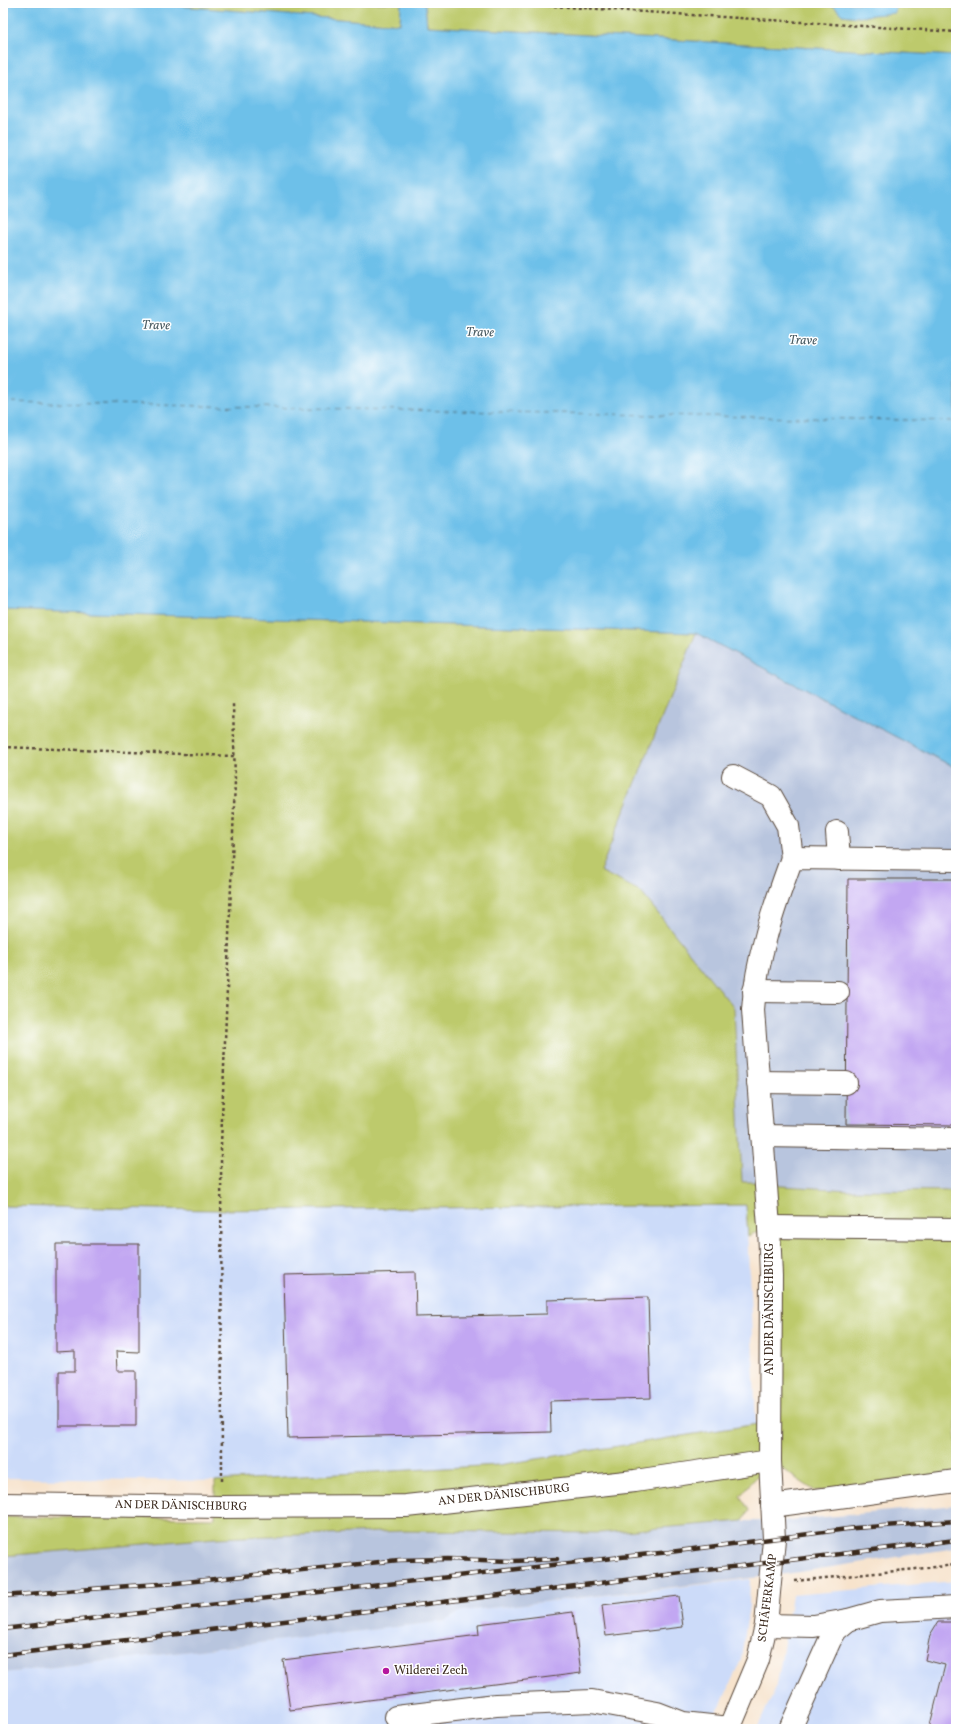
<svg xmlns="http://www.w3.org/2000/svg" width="959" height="1732" viewBox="0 0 959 1732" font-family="Vollkorn,serif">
<rect width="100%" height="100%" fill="#fff"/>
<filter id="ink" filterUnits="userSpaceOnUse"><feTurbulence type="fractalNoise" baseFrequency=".025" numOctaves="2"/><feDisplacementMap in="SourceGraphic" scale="8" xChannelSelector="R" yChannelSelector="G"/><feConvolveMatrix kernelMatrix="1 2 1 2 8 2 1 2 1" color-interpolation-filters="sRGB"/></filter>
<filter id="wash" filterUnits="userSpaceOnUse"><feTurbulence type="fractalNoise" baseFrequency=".012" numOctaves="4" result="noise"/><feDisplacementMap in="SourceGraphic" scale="16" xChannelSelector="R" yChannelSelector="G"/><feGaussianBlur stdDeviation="0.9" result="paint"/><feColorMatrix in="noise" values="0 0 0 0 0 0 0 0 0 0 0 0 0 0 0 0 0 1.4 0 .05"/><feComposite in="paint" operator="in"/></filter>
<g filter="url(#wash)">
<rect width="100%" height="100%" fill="#f7e3cc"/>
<g fill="#ccdbf9">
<path d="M746 1205 756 1424 499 1465 215 1481 3 1478V1206L214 1210Z"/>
<path d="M750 1579 749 1606 741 1659 720 1707 703 1729H646L635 1726 599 1729H3V1673L445 1621 462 1611Z"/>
<path d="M956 1581V1729H757L777 1685 792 1595Z"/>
</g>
<g fill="#b8c5de">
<path d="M696 633 956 768V1191L850 1190 781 1186 766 1182H741L734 1008 600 871Z"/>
<path d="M956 1505V1548L786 1574 462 1611 445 1621 3 1673V1556L215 1538 404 1531 599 1533 743 1521H781Z"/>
</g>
<g fill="#bdca6c" stroke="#7c7a45">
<path d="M141 3H401L400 24Z"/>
<path d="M425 3H783L834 6 842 15 859 17 873 15 865 3H956V56L427 26Z"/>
<path d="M3 610 696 633 600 871 640 891 734 1008 742 1182H766L781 1186 850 1190 956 1191V1472L815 1491 770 1461 740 1496 749 1510 743 1521 599 1533 404 1531 215 1538 3 1556V1517L215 1518V1481L499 1465 770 1422 769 1227 748 1236 746 1205 214 1210 3 1206Z"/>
</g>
<g fill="#6dc0e9" stroke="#547584">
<path d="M3 3H141L400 24 401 3H425L427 26 956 56V768L696 633 3 610Z"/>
<path d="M783 3H896L895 13 873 15 859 17 842 15 834 6Z"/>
</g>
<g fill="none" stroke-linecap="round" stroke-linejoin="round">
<path stroke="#4c5e65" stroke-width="1" stroke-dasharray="5 4" stroke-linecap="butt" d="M3 402 956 421"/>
</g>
<g id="blocks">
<g fill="#c2a7f2">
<path d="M848 879H956V1125L846 1124Z"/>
<path d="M56 1244H139V1352L116 1351 117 1371H136V1426H59V1371H75V1351L56 1352Z"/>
<path d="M415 1272 416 1317 547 1314V1300L648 1297 651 1398 550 1401 551 1432 288 1438 284 1275Z"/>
<path d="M679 1596 683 1627 606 1636 602 1605Z"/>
<path d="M573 1612 581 1673 290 1710 283 1660 479 1635 478 1624Z"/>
<path d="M938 1622H956V1729H929L945 1665 925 1660 930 1635Z"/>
</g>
</g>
</g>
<g filter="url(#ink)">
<use href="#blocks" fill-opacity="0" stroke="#574638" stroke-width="1"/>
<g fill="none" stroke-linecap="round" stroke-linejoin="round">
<g stroke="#574638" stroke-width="24">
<g id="minor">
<path d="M733 776 771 796 788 826 792 858"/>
<path d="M837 832 839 859"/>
<path d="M754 991 838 992"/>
<path d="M758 1082 846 1083"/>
<path d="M762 1136 956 1139"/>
<path d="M769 1227 956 1229"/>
<path d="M3 1504 222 1507 406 1506 635 1481 770 1461 771 1276 769 1227 753 1010C756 958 774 907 792 858L956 860"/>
<path d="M772 1506 956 1481"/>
<path d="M766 1625 814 1626 848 1620 880 1611 956 1607"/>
<path d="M396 1717 496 1705 592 1701 657 1713 683 1723 729 1728"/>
<path d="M729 1729 758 1660 766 1625 774 1539 770 1461"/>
<path d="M790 1729 830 1640 836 1630 848 1620"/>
</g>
</g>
<g stroke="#574638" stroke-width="2.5" stroke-dasharray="3 3" stroke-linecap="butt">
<path d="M506 3 956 32"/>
<path d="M3 747 234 756"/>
<path d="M222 1481 221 1145 235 781 233 704"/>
<path d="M795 1581 956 1565"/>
</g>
<use href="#minor" stroke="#fff" stroke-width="22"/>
<g stroke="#3b2a1e" stroke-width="4.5">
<g id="rail">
<path d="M3 1596 129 1586 176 1583 399 1560 448 1559 514 1561 557 1559"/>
<path d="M3 1629 621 1557 670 1552 855 1528 956 1521"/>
<path d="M3 1655 956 1540"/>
</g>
</g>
<use href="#rail" stroke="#fff" stroke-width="3" stroke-dasharray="9" stroke-linecap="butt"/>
</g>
</g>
<circle fill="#b5179e" stroke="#fff" stroke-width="1.5" cx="386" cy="1671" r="4"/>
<g text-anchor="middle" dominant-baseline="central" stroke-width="3" stroke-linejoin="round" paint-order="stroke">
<g font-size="12" fill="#3b2a1e" stroke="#fff">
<text transform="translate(770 1309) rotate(-90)">AN DER DÄNISCHBURG</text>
<text transform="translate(504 1495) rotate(-6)">AN DER DÄNISCHBURG</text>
<text transform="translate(181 1506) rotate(1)">AN DER DÄNISCHBURG</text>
<text transform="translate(768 1598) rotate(-83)">SCHÄFERKAMP</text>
</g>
<g font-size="12" fill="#3b2a1e" stroke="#fff" text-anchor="start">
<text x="394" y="1671">Wilderei Zech</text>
</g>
<g font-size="13" font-style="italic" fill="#4c5e65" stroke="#fff">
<text transform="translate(156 326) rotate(1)">Trave</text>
<text transform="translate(480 333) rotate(1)">Trave</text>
<text transform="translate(803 341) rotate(1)">Trave</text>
</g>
</g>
<rect width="959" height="1732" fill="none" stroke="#fff" stroke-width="16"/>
</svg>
